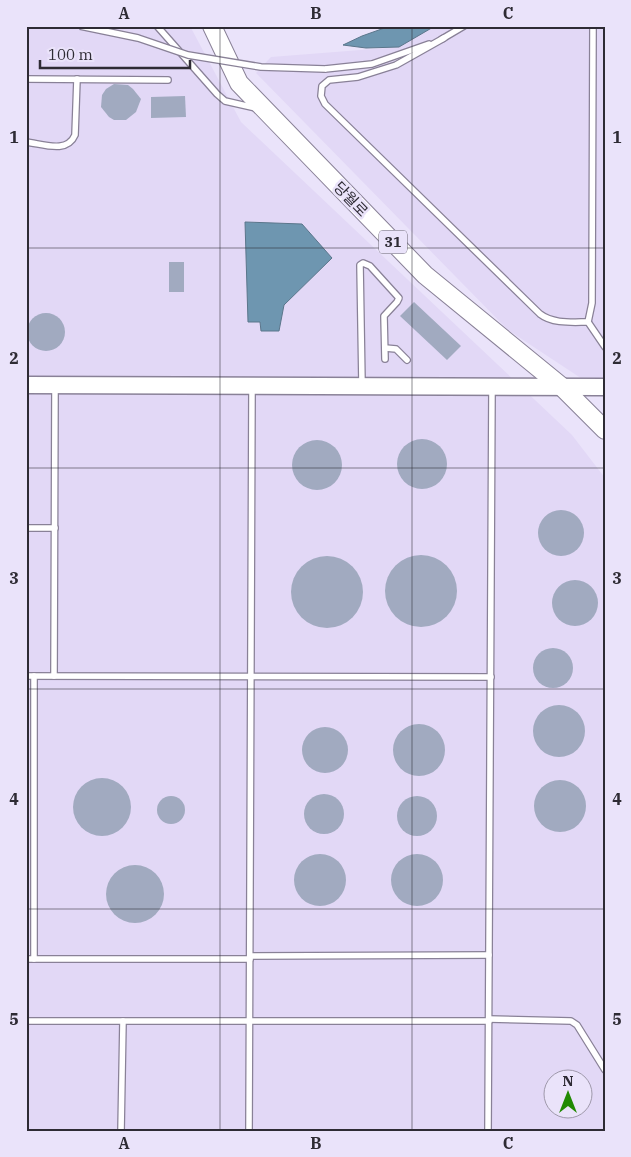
<svg xmlns="http://www.w3.org/2000/svg" width="631" height="1157" viewBox="0 0 631 1157" font-family="'IBM Plex Serif','Noto Sans KR',serif">
<rect width="100%" height="100%" fill="#eae3fa"/>
<g fill="#e2d8f6" fill-rule="evenodd">
<path d="M26 26H190L241 122 572 435 605 478V1131H26ZM554 1080H584V1110H554Z"/>
<path d="M435 26H605V394L508 330 256 73 271 57 399 47Z"/>
</g>
<g fill="#6e96b0" stroke="#5b768b">
<path d="M390 26H435L399 47 366 48 343 45 362 36Z"/>
<path d="M245 222 302 224 332 258 284 305 279 331H261L260 322H248Z"/>
</g>
<g fill="#a1aac0">
<path d="M114 84 128 85 133 89 141 99 136 112 126 120H114L109 117 101 107 102 95 106 89Z"/>
<path d="M185 96 186 117 151 118V97Z"/>
<rect x="169" y="262" width="15" height="30"/>
<path d="M414 302 461 346 447 360 400 316Z"/>
<circle cx="46" cy="332" r="19"/>
<circle cx="422" cy="464" r="25"/>
<circle cx="317" cy="465" r="25"/>
<circle cx="561" cy="533" r="23"/>
<circle cx="421" cy="591" r="36"/>
<circle cx="327" cy="592" r="36"/>
<circle cx="575" cy="603" r="23"/>
<circle cx="553" cy="668" r="20"/>
<circle cx="559" cy="731" r="26"/>
<circle cx="419" cy="750" r="26"/>
<circle cx="325" cy="750" r="23"/>
<circle cx="102" cy="807" r="29"/>
<circle cx="560" cy="806" r="26"/>
<circle cx="324" cy="814" r="20"/>
<circle cx="417" cy="816" r="20"/>
<circle cx="171" cy="810" r="14"/>
<circle cx="320" cy="880" r="26"/>
<circle cx="417" cy="880" r="26"/>
<circle cx="135" cy="894" r="29"/>
</g>
<g fill="none" stroke-linecap="round" stroke-linejoin="round">
<g stroke="#898197" stroke-width="8">
<g id="service">
<path d="M157 26 217 94 225 101 256 108"/>
<path d="M444 38 396 65 358 77 329 80 322 86 321 96 325 104 540 314C553 324 572 322 588 322L605 347"/>
<path d="M442 39 464 26"/>
<path d="M325 69 372 64 429 44"/>
<path d="M26 79 168 80"/>
<path d="M26 142C43 144 67 154 75 135L77 79"/>
<path d="M588 322 592 303 593 26"/>
<path d="M385 348 396 349 407 360"/>
<path d="M362 384 360 265 363 263 370 266 399 298 397 302 384 316 385 359"/>
<path d="M26 528H55"/>
<path d="M26 676 491 677"/>
<path d="M54 676 55 386"/>
<path d="M250 956 489 955"/>
<path d="M26 959H250"/>
<path d="M34 959V676"/>
<path d="M489 1019 571 1021 577 1025 605 1070"/>
<path d="M26 1021H489"/>
<path d="M121 1131 123 1021"/>
<path d="M249 1131 252 388"/>
<path d="M488 1131 492 388"/>
</g>
</g>
<g stroke="#898197" stroke-width="19">
<path id="secondary" d="M26 385 605 387"/>
</g>
<g stroke="#898197" stroke-width="20">
<path id="primary" d="M212 26 239 83 425 275 562 387 605 430"/>
</g>
<use href="#service" stroke="#fff" stroke-width="5.5"/>
<use href="#secondary" stroke="#fff" stroke-width="16"/>
<use href="#primary" stroke="#fff" stroke-width="18"/>
<g stroke="#898197" stroke-width="8" stroke-linecap="butt">
<path id="service-bridge" d="M80 26 138 38 188 55 261 67 325 69"/>
</g>
<use href="#service-bridge" stroke="#fff" stroke-width="5.5"/>
</g>
<path fill="none" stroke="#2e2b34" stroke-width="1" stroke-opacity="0.55" d="M220 26V1131M412 26V1131M26 248H605M26 468H605M26 689H605M26 909H605"/>
<g text-anchor="middle" dominant-baseline="central" stroke-width="5" stroke-linejoin="round" paint-order="stroke">
<rect fill="#eae3fa" stroke="#66626f" stroke-width="1" x="379" y="230.5" width="28" height="23" rx="4"/>
<g font-size="14" font-weight="bold" fill="#2e2b34">
<text x="393" y="242">31</text>
</g>
<g font-size="15" fill="#2e2b34" stroke="#eae3fa">
<text transform="translate(351 199) rotate(46)">당월로</text>
</g>
</g>
<rect width="631" height="1157" fill="none" stroke="#eae3fa" stroke-width="55"/>
<g transform="translate(568 1094)"><circle r="24" fill="#eae3fa" stroke="#9f99ab"/>
<path d="M0-4L9 19L0 12L-9 19Z" fill="#218a03"/>
<text y="-8" font-size="14" font-weight="bold" text-anchor="middle" fill="#2e2b34">N</text>
</g>
<path d="M40 60v8h150v-8" fill="none" stroke="#2e2b34" stroke-width="2.5"/>
<text x="48" y="60" font-size="15" fill="#2e2b34" stroke="#eae3fa" stroke-width="4" paint-order="stroke">100 m</text>
<rect x="28" y="28" width="576" height="1102" fill="none" stroke="#2e2b34" stroke-width="2"/>
<g font-size="16" text-anchor="middle" font-weight="bold" fill="#2e2b34">
<text x="124" y="19">A</text>
<text x="316" y="19">B</text>
<text x="508" y="19">C</text>
<text x="14" y="143">1</text>
<text x="617" y="143">1</text>
<text x="14" y="364">2</text>
<text x="617" y="364">2</text>
<text x="14" y="584">3</text>
<text x="617" y="584">3</text>
<text x="14" y="805">4</text>
<text x="617" y="805">4</text>
<text x="14" y="1025">5</text>
<text x="617" y="1025">5</text>
<text x="124" y="1149">A</text>
<text x="316" y="1149">B</text>
<text x="508" y="1149">C</text>
</g>
</svg>
